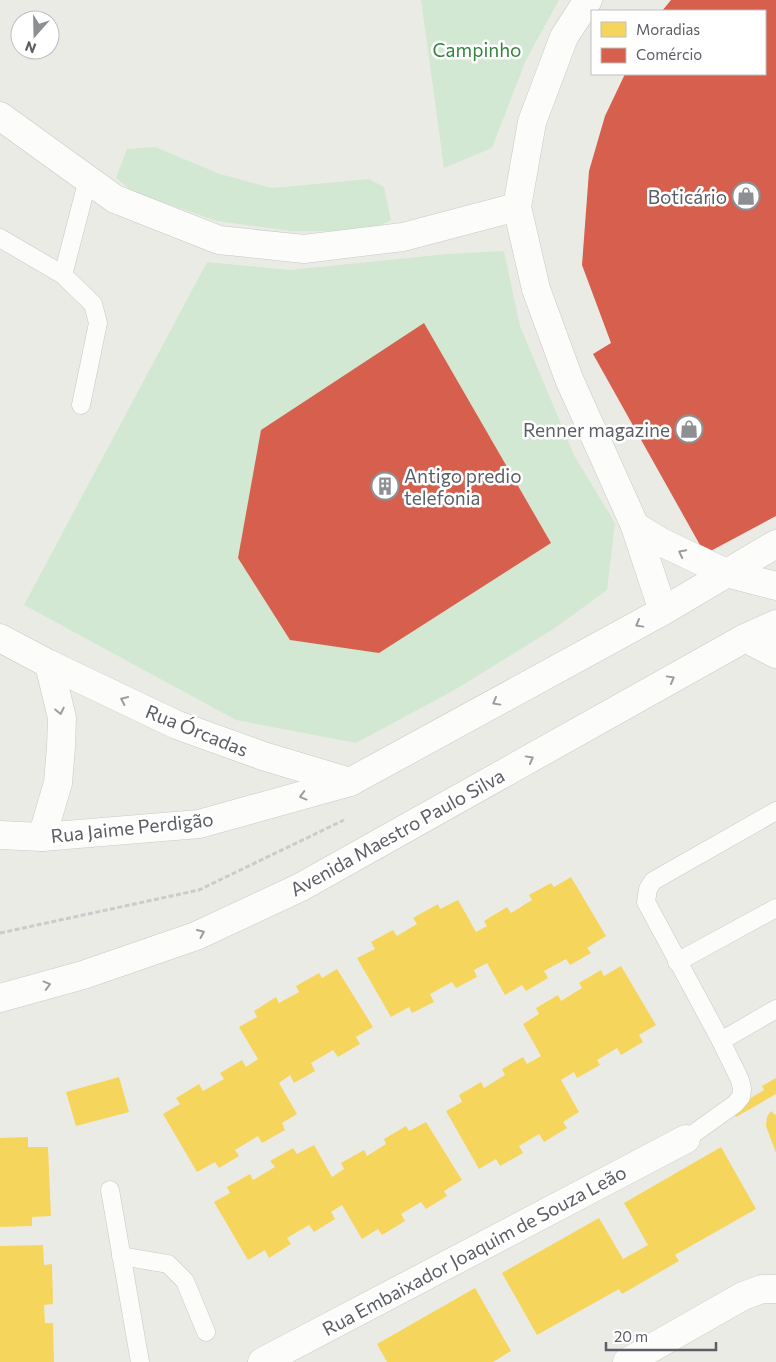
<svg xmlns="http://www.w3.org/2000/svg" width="776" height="1362" viewBox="0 0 776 1362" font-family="Commissioner,sans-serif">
<rect width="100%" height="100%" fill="#ebebe6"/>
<g fill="#d3e8d2">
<path d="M421 0H559L526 60 492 148 444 168Z"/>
<path d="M155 147 220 174 272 188 369 179 384 187 391 220 370 231H291L217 221 133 192 116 178 127 149Z"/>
<path d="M504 251 520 326 574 455 615 523 607 590 555 628 458 688 356 743 236 720 24 605 207 262 290 270 447 254Z"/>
</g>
<g fill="#f6d55c">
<path d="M571 877 606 936 587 948 591 953 570 965 566 959 544 971 548 978 526 991 522 985 505 995 487 963 474 970 477 977 456 988 452 982 430 994 434 1002 412 1013 409 1007 391 1017 357 958 375 949 371 942 393 930 397 936 417 924 413 918 438 904 440 909 458 900 476 932 487 926 484 921 507 907 511 913 532 900 529 895 551 883 554 887Z"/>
<path d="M621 966 656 1025 639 1035 643 1042 621 1055 617 1048 597 1060 600 1065 577 1078 574 1072 561 1080 579 1112 563 1122 567 1128 544 1142 539 1134 519 1146 523 1153 500 1166 496 1159 479 1169 446 1111 462 1102 459 1095 481 1082 484 1088 505 1075 502 1069 523 1057 527 1064 541 1056 523 1024 539 1014 536 1008 558 995 561 1001 582 988 579 983 601 970 604 976Z"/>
<path d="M337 969 373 1027 356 1037 360 1044 338 1057 333 1050 311 1063 315 1071 294 1083 290 1075 279 1083 297 1114 282 1123 285 1130 262 1143 258 1136 235 1150 239 1156 219 1168 215 1162 197 1172 163 1114 180 1104 176 1098 199 1084 203 1091 224 1079 220 1073 242 1060 246 1067 258 1059 239 1027 257 1017 254 1011 276 997 279 1003 299 992 296 986 319 973 322 978Z"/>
<path d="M119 1077 129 1112 76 1126 66 1092Z"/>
<path d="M776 1078V1094L736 1117 731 1110 764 1090 762 1086Z"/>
<path d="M771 1111 775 1115 776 1114V1153L766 1126 767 1117Z"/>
<path d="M426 1122 462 1180 444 1191 447 1196 426 1209 421 1202 401 1214 405 1221 382 1235 378 1229 362 1239 342 1205 331 1212 335 1219 314 1232 309 1225 287 1238 291 1244 269 1258 265 1250 248 1260 214 1202 230 1193 227 1187 250 1174 253 1180 275 1167 270 1161 293 1148 297 1154 314 1145 332 1177 344 1169 341 1163 364 1150 367 1156 386 1144 384 1139 406 1126 409 1131Z"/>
<path d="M28 1137V1147H48L51 1216 32 1217V1226L0 1227V1138Z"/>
<path d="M721 1147 756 1209 675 1255 679 1261 622 1294 619 1289 537 1335 502 1273 599 1218 623 1259 648 1245 624 1203Z"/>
<path d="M43 1245 44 1265 52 1264 53 1304 44 1305 45 1323H53L54 1362H0V1246Z"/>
<path d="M475 1288 511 1351 493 1362H387L377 1344Z"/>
</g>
<g fill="#d6604d">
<path d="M671 0H776V516L705 554 593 354 611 343 582 265 589 171 605 116 625 74H765V11H662Z"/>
<path d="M424 323 551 543 379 653 290 640 238 558 261 430Z"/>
</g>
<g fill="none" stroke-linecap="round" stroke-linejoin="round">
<g stroke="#c7c8c6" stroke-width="19">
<g id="lane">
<path d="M0 238 63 275 93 304 98 323 81 405"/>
<path d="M63 275 88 179"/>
<path d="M677 962 776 908"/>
<path d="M721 1041 776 1009"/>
<path d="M686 1139 735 1104 741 1097 742 1089 740 1080 721 1041 646 902 648 889 653 881 776 811"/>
<path d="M110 1190 140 1362"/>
<path d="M121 1256 168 1264 185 1281 206 1332"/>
</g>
</g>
<g stroke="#c7c8c6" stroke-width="29">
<g id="street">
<path d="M588 0 564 37 532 122 517 207 536 289 569 379 635 526 663 611"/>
<path d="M0 116 115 199 219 240 304 249 403 237 517 207"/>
<path d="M635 526 661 542 726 573 776 586"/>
<path d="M0 638 49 664 177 725 263 756 350 782"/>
<path d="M745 638 776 654"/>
<path d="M42 837 58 783 61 747 62 718 49 664"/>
<path d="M262 1362 686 1139"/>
<path d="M627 1362 743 1296 762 1289H776"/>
</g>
</g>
<g stroke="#c8c8c7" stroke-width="29">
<g id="secondary">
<path d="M0 835 42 837 199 824 350 782 663 611 776 544"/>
<path d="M0 998 83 975 196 936 301 887 745 638 776 624"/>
</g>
</g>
<path stroke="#c8cdcb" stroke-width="3" stroke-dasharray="5 2.5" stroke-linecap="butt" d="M0 933 199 890 344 820"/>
<use href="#lane" stroke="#fcfcfb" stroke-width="18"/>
<use href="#street" stroke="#fcfcfb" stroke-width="28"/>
<use href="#secondary" stroke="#fcfcfb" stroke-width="28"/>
</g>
<defs><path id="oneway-chevron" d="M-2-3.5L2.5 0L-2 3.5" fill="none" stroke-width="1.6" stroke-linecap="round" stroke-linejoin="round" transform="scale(1.25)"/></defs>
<g stroke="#9b9da0">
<use href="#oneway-chevron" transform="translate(682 553) rotate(-153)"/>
<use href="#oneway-chevron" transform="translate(639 624) rotate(151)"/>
<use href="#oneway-chevron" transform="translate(671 679) rotate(-29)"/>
<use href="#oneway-chevron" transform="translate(124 700) rotate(-155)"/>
<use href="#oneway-chevron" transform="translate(496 702) rotate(151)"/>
<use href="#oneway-chevron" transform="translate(60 711) rotate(78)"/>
<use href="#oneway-chevron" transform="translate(530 759) rotate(-29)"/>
<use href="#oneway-chevron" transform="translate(303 796) rotate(165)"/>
<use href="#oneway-chevron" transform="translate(201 933) rotate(-24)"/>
<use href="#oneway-chevron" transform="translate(47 985) rotate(-15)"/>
</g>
<defs>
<g id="shop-ring" transform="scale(1.4375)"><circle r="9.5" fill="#fff" stroke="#8d8f92" stroke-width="1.5"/><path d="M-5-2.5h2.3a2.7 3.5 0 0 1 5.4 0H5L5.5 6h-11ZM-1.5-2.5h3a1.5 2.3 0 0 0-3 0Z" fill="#8d8f92"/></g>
<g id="building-ring" transform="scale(1.4375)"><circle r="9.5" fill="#fff" stroke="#8d8f92" stroke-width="1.5"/><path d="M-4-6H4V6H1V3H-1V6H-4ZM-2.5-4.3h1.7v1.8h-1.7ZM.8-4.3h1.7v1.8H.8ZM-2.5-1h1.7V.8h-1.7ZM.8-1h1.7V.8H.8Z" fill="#8d8f92"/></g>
</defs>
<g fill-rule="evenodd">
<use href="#shop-ring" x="746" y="196"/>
<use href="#shop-ring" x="689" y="429"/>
<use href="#building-ring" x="385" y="486"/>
</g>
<g text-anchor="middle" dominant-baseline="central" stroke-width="5" stroke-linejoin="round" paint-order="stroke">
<g font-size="19" fill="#33833e" stroke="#fff">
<text x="477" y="49">Campinho</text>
</g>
<g font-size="19" fill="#5b5e64" stroke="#fff" text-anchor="end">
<text x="727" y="196">Boticário</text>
<text x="670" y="429">Renner magazine</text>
<text x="404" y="475" text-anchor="start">Antigo predio<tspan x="404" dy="22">telefonia</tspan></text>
</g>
<g font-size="19" fill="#5b5e64" stroke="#fff">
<text transform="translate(197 730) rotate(22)">Rua Órcadas</text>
<text transform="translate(132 827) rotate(-6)">Rua Jaime Perdigão</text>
<text transform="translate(397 832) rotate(-29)">Avenida Maestro Paulo Silva</text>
<text transform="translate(474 1250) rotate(-28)">Rua Embaixador Joaquim de Souza Leão</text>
</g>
</g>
<rect x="591" y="10" width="175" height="65" fill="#ffffff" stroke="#bdbfc1"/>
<rect x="601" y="22" width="25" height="15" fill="#f6d55c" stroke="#bdbfc1"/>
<text x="636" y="35" font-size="15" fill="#5b5e64">Moradias</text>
<rect x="601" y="48" width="25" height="15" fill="#d6604d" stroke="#bdbfc1"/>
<text x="636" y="60" font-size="15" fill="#5b5e64">Comércio</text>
<g transform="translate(35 35) rotate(200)"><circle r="24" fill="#ffffff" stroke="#bdbfc1"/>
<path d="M0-4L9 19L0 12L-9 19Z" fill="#8d8f92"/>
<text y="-8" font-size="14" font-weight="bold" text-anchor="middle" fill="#5b5e64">N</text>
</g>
<path d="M606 1342v8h110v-8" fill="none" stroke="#5b5e64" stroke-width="2.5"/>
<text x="614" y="1342" font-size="15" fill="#5b5e64" stroke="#ffffff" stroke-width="4" paint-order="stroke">20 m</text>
</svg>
